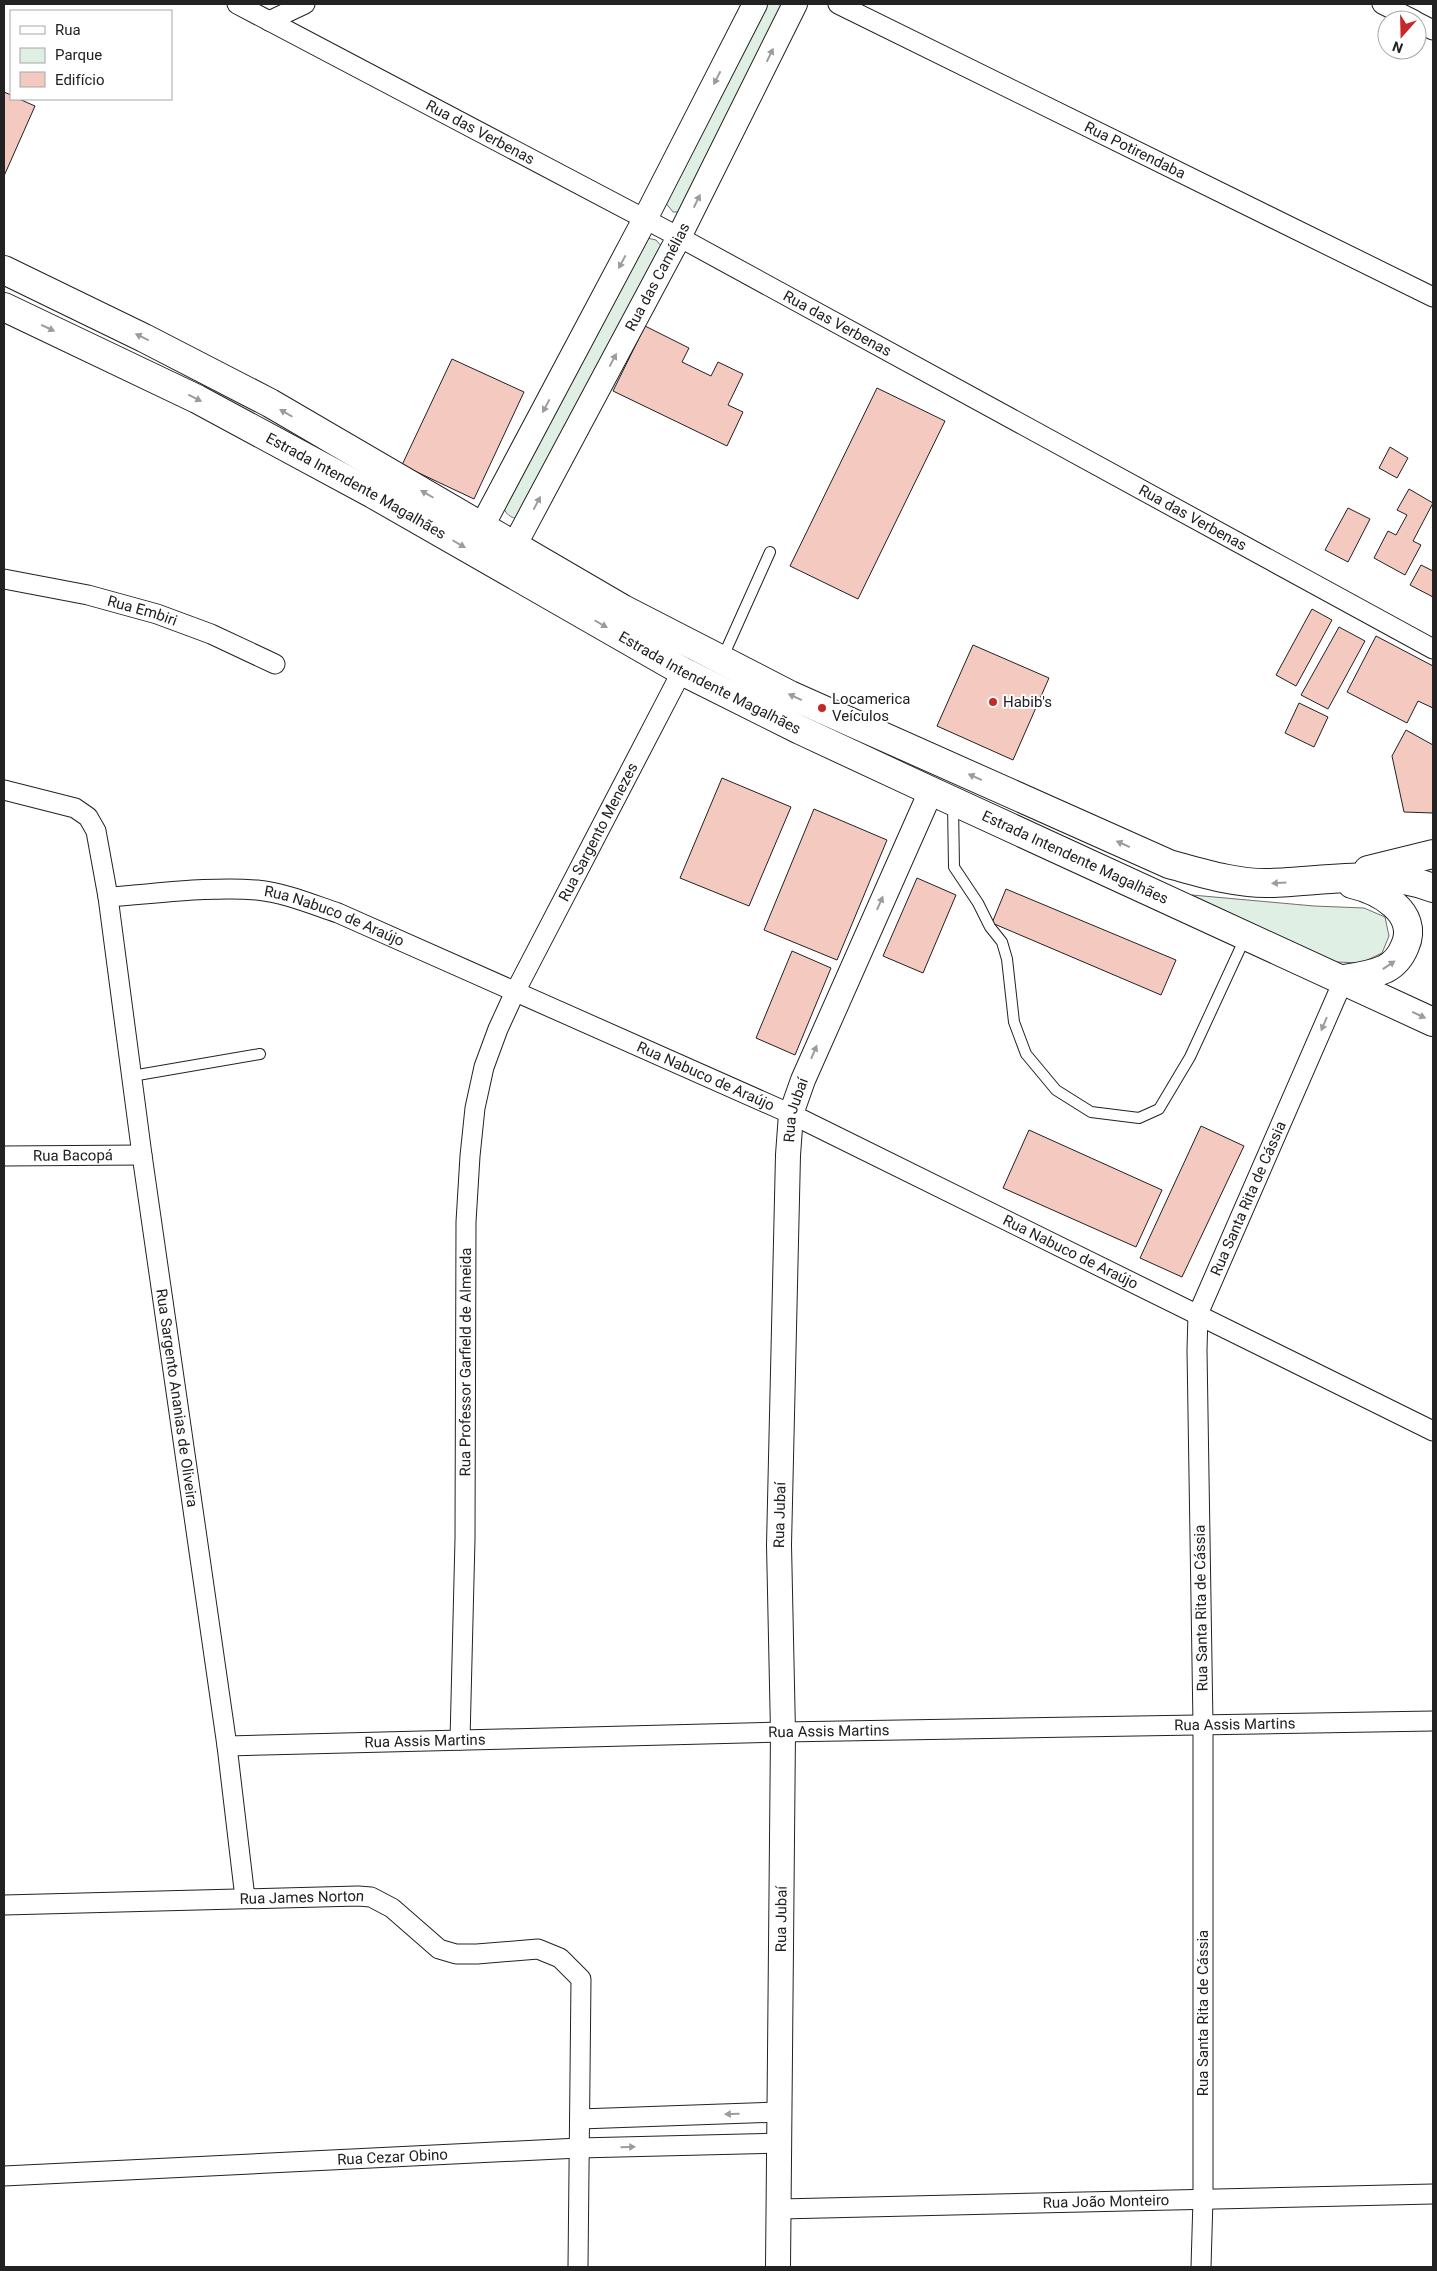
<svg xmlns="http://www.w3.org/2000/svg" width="1437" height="2271" viewBox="0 0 1437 2271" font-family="Roboto,sans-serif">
<rect width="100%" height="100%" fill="#fff"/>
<g fill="#e0efe3" stroke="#6f6f6f">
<path d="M762 4H787L681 212H673L665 202Z"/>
<path d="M647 238 656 240 662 247 520 519C510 518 505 514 503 505Z"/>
<path d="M1192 895 1314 906 1364 908 1385 917 1389 936 1382 953 1361 963 1336 962Z"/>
</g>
<g fill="#f3c9c0" stroke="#222">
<path d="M4 92 11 95V99H19L35 106 4 176Z"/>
<path d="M645 326 689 348 682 362 711 376 718 362 743 374 728 405 743 412 727 446 613 391Z"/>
<path d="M452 359 524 392 474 499 402 465Z"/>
<path d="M877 388 945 421 858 599 790 566Z"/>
<path d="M1390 447 1408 458 1397 478 1379 468Z"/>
<path d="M1409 489 1433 503 1413 541 1421 545 1405 575 1374 558 1388 531 1396 535 1407 515 1397 510Z"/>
<path d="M1348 508 1370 519 1348 562 1325 550Z"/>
<path d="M1421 565 1433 571V597L1410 585Z"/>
<path d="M1312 609 1332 620 1296 686 1276 675Z"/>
<path d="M1339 627 1365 641 1328 709 1301 695Z"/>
<path d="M1376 636 1433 666V708L1418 701 1407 723 1347 692Z"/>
<path d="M973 645 1049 678 1013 760 937 726Z"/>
<path d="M1299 703 1328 717 1314 747 1285 733Z"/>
<path d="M1406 730 1433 745V813L1404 812 1392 756Z"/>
<path d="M722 778 791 807 749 906 680 878Z"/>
<path d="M814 809 887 840 837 960 764 930Z"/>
<path d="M917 878 956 895 923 973 883 956Z"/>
<path d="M1006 889 1176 960 1161 995 992 923Z"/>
<path d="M792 951 831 968 795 1055 756 1038Z"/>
<path d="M1201 1126 1244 1146 1182 1277 1140 1258Z"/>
<path d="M1029 1130 1162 1190 1136 1247 1003 1188Z"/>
</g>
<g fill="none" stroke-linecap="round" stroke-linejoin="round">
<g stroke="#222" stroke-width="12">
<g id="service">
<path d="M722 659 770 552"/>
<path d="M953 805 954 867 978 903 990 927 1002 942 1007 959 1014 1022 1026 1054 1056 1090 1091 1112 1139 1118 1159 1109 1190 1057 1245 938"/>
<path d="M132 1076 260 1054"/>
</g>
</g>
<g stroke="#222" stroke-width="21">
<g id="minor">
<path id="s1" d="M237 4 679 237 1433 649"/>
<path id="s2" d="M838 4 1433 297"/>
<path d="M1382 4 1414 20"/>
<path d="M269 21 305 4"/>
<path d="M1417 22 1433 30"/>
<path id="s3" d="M4 579 88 595 157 614 211 634 275 664"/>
<path id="s4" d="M4 790 75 808 88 817 96 831 108 897 142 1155 227 1746 245 1898"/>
<path id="s5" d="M108 897C154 894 212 886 257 890 285 893 311 904 338 913L791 1114 1433 1431"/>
<path id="s6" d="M4 1156 142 1155"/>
<path id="s7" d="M460 1740 465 1539 466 1222 470 1156 475 1108 484 1067 498 1029 515 992 682 671"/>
<path id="s8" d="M227 1746 783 1732 1433 1721"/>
<path id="s9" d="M4 1905 358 1896 371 1897 392 1908 439 1949 456 1954H477L538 1949 560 1958 581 1979 578 2267"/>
<path d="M580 2119 780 2112"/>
<path id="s10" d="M4 2176 579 2148 780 2143"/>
<path id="s11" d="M780 2209 1433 2194"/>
<path id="s12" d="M1201 2267 1203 2199V1725L1197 1350 1198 1314 1344 979"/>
</g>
</g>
<g stroke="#222" stroke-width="26">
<g id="tertiary">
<path d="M482 526 645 219 755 4"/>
<path id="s13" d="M514 546 679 237 795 4"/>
<path id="s14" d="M778 2267 783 1732 779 1545 788 1155 791 1114 803 1080 931 791"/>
</g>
</g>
<g stroke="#222" stroke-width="30">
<g id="primary">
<path d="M4 270 144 338 270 403 623 609 790 695 1169 864C1202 873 1236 884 1270 883 1321 882 1385 868 1433 888"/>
<path id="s15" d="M4 307 197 399 373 494 682 671 800 730 931 791 1433 1022"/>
<path d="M1368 870 1433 854"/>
<path d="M1344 979C1357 977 1372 975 1385 969 1395 964 1401 956 1405 946 1420 912 1378 890 1352 884"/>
</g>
</g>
<use href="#service" stroke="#fff" stroke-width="10"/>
<use href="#minor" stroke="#fff" stroke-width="19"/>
<use href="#tertiary" stroke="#fff" stroke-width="24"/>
<use href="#primary" stroke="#fff" stroke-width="28"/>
</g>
<defs><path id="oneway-solid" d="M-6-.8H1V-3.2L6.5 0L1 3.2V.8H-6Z" transform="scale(1.25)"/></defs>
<g fill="#9c9c9c">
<use href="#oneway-solid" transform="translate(770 55) rotate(-64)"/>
<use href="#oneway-solid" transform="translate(717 78) rotate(117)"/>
<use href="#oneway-solid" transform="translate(697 201) rotate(-64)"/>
<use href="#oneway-solid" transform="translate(622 262) rotate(118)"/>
<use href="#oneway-solid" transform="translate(48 328) rotate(25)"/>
<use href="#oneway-solid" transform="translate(142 337) rotate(-154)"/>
<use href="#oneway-solid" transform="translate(613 360) rotate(-62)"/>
<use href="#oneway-solid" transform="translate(195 398) rotate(27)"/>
<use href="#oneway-solid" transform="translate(546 406) rotate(118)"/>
<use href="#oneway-solid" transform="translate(286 413) rotate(-150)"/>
<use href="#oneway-solid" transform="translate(427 494) rotate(-150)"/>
<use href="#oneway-solid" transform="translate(537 503) rotate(-62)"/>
<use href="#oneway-solid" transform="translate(459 544) rotate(30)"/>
<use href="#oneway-solid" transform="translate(601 624) rotate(30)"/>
<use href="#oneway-solid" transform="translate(795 697) rotate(-155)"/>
<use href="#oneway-solid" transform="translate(975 777) rotate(-156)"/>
<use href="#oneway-solid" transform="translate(1123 844) rotate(-156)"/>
<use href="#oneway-solid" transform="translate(1279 883) rotate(176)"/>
<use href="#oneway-solid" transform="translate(880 903) rotate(-66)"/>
<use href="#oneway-solid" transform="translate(1389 965) rotate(-34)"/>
<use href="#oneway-solid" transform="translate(1419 1015) rotate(25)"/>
<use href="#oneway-solid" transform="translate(1324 1024) rotate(113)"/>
<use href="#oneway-solid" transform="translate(814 1052) rotate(-67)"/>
<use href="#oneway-solid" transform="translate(732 2114) rotate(178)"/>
<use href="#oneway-solid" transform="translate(628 2147) rotate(-1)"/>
</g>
<g fill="#c62828" stroke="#fff" stroke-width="2">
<circle cx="993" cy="702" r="5"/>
<circle cx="822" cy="708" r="5"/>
</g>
<g text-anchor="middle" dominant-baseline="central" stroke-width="4" stroke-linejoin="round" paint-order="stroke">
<g font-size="15" fill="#222" stroke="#fff">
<text stroke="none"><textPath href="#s1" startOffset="275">Rua das Verbenas</textPath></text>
<text stroke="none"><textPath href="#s2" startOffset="331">Rua Potirendaba</textPath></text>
<text stroke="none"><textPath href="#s13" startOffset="305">Rua das Camélias</textPath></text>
<text stroke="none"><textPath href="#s1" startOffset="680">Rua das Verbenas</textPath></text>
<text stroke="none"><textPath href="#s15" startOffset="395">Estrada Intendente Magalhães</textPath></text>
<text stroke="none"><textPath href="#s1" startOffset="1085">Rua das Verbenas</textPath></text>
<text stroke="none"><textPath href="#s3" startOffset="142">Rua Embiri</textPath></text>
<text stroke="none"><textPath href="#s15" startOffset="800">Estrada Intendente Magalhães</textPath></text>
<text stroke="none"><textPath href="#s7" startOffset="936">Rua Sargento Menezes</textPath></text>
<text stroke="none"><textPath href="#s15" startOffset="1205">Estrada Intendente Magalhães</textPath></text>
<text stroke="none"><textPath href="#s5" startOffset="231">Rua Nabuco de Araújo</textPath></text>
<text stroke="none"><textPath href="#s5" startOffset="636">Rua Nabuco de Araújo</textPath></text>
<text stroke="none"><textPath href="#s14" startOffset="1158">Rua Jubaí</textPath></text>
<text stroke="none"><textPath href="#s6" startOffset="69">Rua Bacopá</textPath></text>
<text stroke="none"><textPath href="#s12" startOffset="1079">Rua Santa Rita de Cássia</textPath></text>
<text stroke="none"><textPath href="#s5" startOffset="1041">Rua Nabuco de Araújo</textPath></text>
<text stroke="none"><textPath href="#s7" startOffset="378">Rua Professor Garfield de Almeida</textPath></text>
<text stroke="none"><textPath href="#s4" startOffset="678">Rua Sargento Ananias de Oliveira</textPath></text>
<text stroke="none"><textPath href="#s14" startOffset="752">Rua Jubaí</textPath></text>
<text transform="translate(1201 1608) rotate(-91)">Rua Santa Rita de Cássia</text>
<text stroke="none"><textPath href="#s8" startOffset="1008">Rua Assis Martins</textPath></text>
<text stroke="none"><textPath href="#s8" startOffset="602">Rua Assis Martins</textPath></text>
<text stroke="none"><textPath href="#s8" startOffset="198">Rua Assis Martins</textPath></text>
<text stroke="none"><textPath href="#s9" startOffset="298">Rua James Norton</textPath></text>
<text stroke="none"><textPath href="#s14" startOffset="348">Rua Jubaí</textPath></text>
<text transform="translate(1203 2013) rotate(-90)">Rua Santa Rita de Cássia</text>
<text stroke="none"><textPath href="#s10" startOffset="389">Rua Cezar Obino</textPath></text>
<text stroke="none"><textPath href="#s11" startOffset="326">Rua João Monteiro</textPath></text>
</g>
<g font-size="15" fill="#222" stroke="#fff" text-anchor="start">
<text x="832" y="699">Locamerica<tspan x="832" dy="17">Veículos</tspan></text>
<text x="1003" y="702">Habib's</text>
</g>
</g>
<rect width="1437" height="2271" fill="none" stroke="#222222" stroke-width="10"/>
<rect x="10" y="10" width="162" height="90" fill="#ffffff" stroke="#a7a7a7"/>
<rect x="20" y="26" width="25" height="8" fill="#ffffff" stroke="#a7a7a7"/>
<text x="55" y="35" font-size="15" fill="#222222">Rua</text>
<rect x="20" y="48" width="25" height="15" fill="#e0efe3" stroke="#a7a7a7"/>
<text x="55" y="60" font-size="15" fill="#222222">Parque</text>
<rect x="20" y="72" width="25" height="15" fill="#f3c9c0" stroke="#a7a7a7"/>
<text x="55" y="85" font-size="15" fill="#222222">Edifício</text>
<g transform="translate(1402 35) rotate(200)"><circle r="24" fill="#ffffff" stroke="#a7a7a7"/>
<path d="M0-4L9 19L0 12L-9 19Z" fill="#c62828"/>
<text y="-8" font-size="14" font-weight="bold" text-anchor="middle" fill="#222222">N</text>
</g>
</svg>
